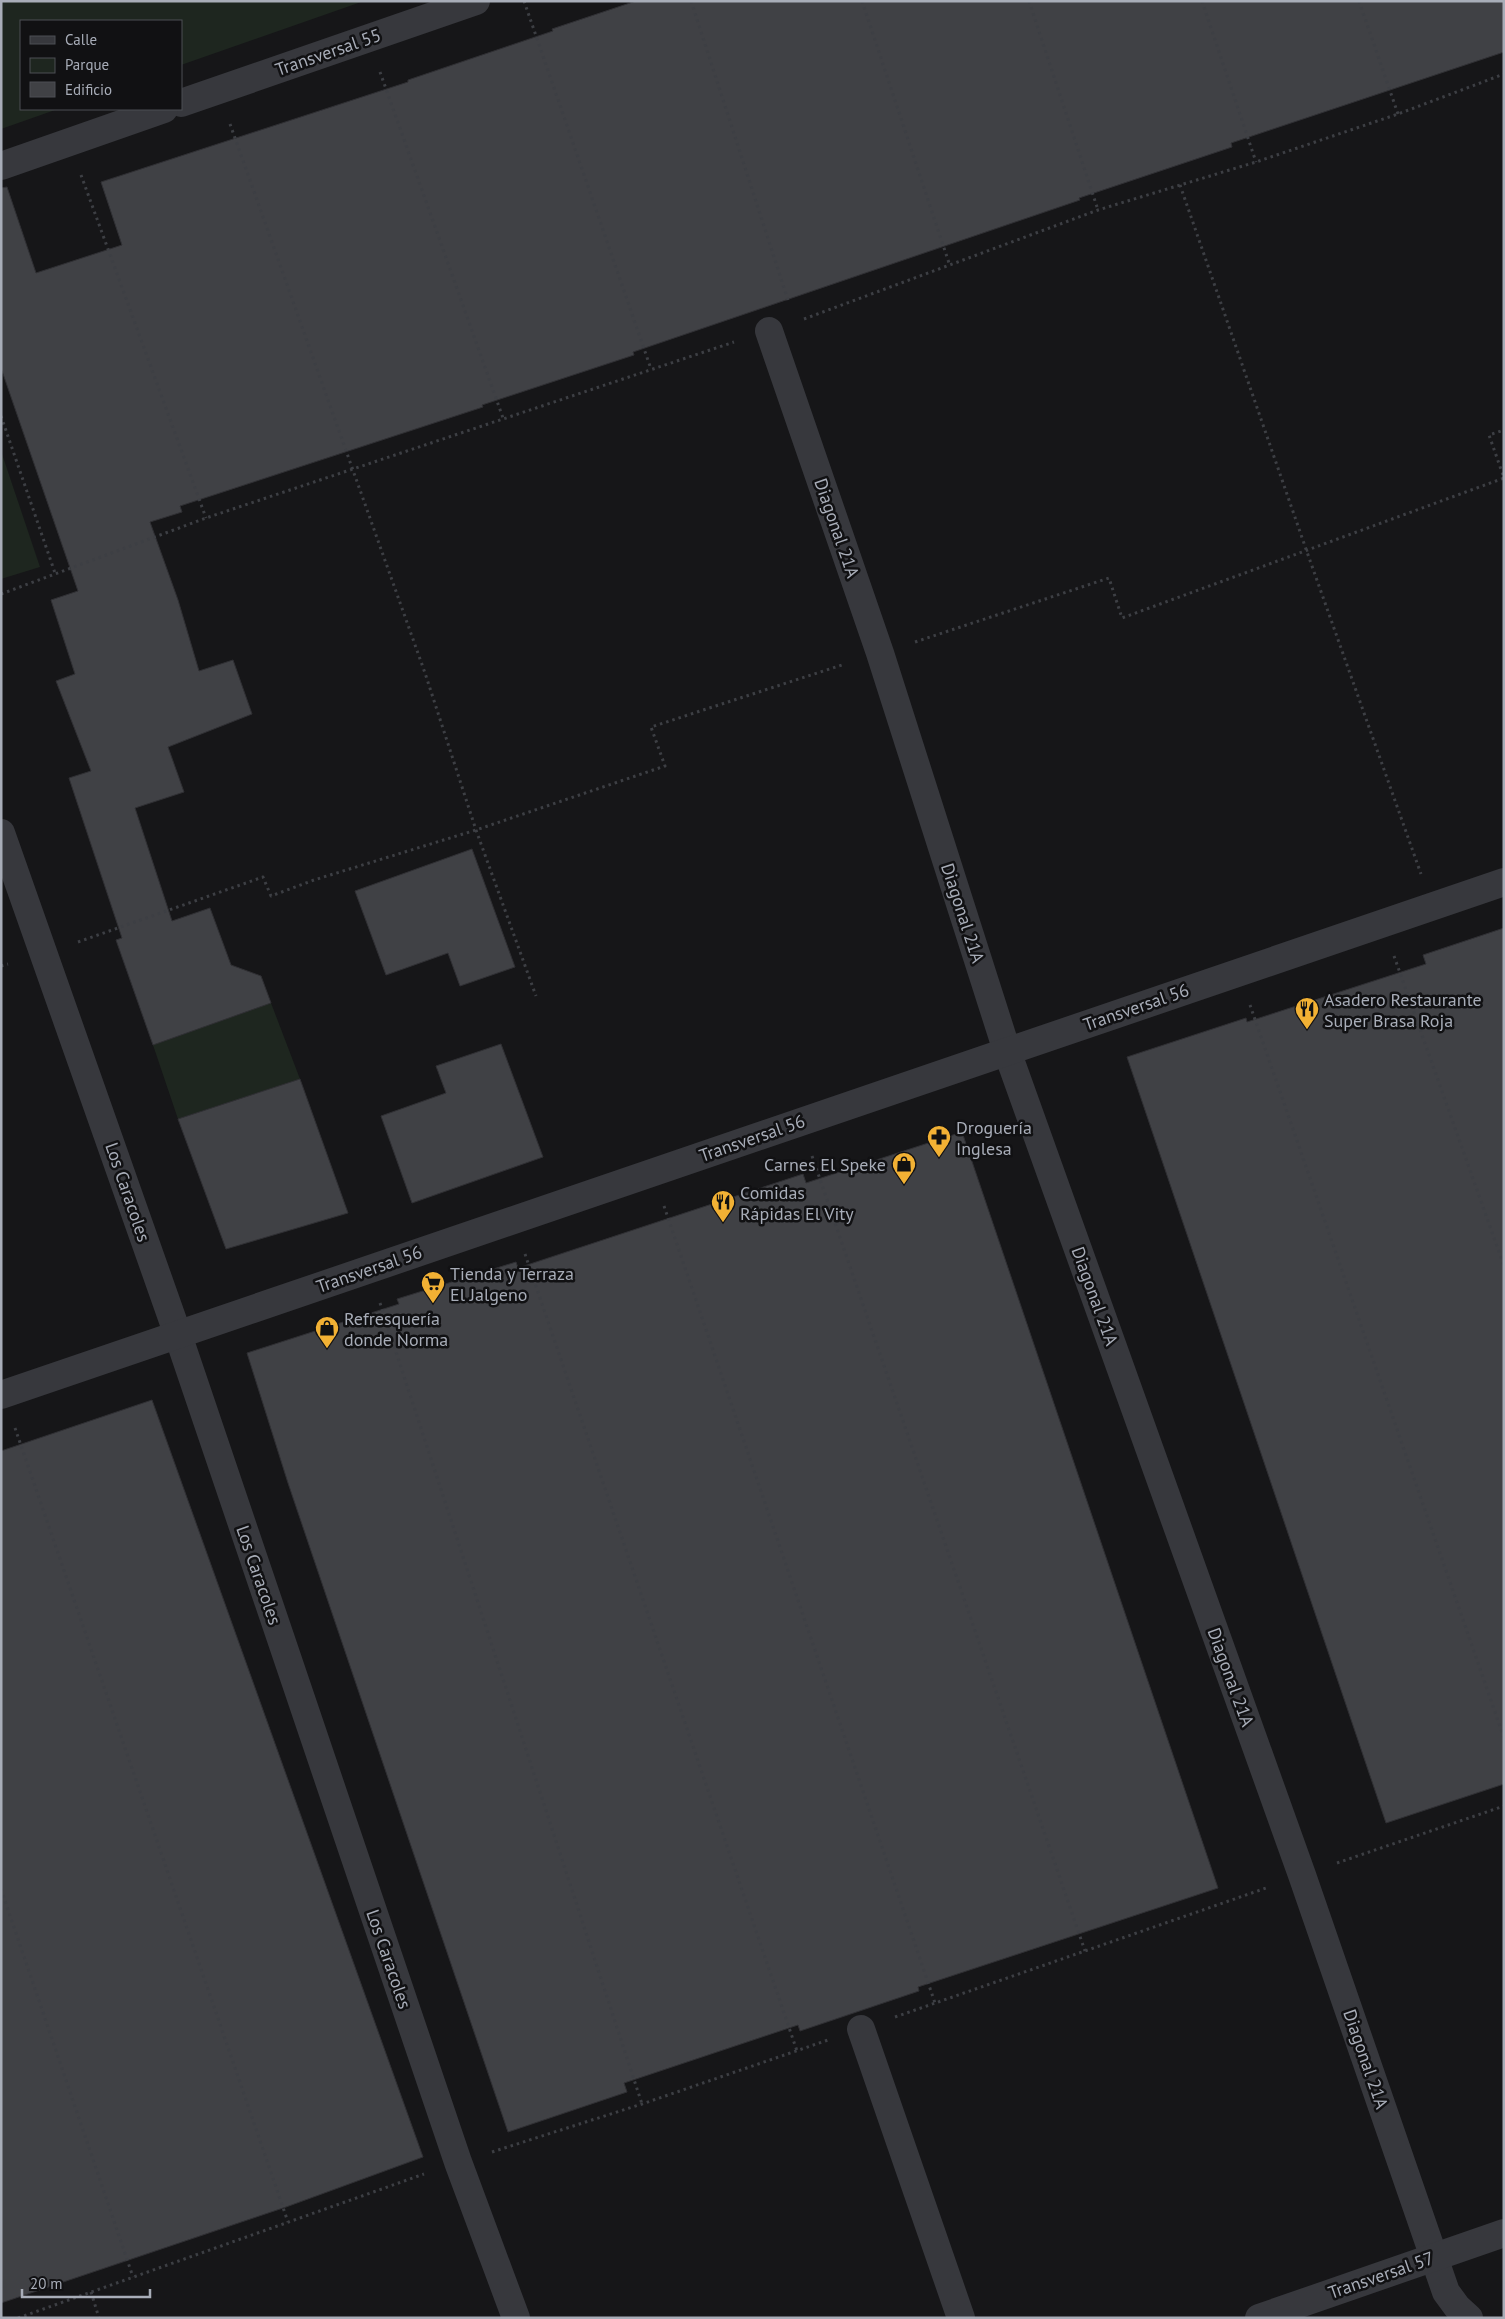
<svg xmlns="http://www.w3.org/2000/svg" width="1505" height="2319" viewBox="0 0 1505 2319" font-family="'PT Sans',sans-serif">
<rect width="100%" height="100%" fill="#161618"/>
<g fill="#1e261f">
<path d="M1 1H364L181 65V21H21V109H58L1 129Z"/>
<path d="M1 451 40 567 1 579Z"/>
<path d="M271 1003 300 1079 178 1119 153 1045Z"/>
</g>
<g fill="#404145" stroke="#303034">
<path d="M636 1H1504V52L1231 143 1232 147 1079 198 1080 200 633 352 634 355 482 405 483 407 180 506 182 512 150 522 178 600 199 671 233 660 252 714 168 747 184 792 135 808 172 921 210 908 231 965 261 976 271 1003 153 1045 116 940 122 938 69 778 91 771 56 681 75 674 51 600 78 591 1 368V188L7 187 36 273 122 245 101 182 408 82V80L553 31 552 29Z"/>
<path d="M472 849 515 967 460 986 448 953 386 975 355 891Z"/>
<path d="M1504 928V1784L1386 1823 1127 1057 1246 1018 1247 1022 1426 964 1423 955Z"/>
<path d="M501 1044 543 1157 412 1203 381 1116 446 1093 436 1066Z"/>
<path d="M300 1079 348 1213 226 1249 178 1119Z"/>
<path d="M962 1132 1218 1888 918 1987 919 1991 800 2031 798 2025 624 2083 627 2092 508 2132 288 1483 247 1353 399 1304 397 1299 458 1280 516 1262 518 1268 803 1174 806 1183Z"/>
<path d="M152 1400 423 2157 286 2207 1 2303V1451Z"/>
</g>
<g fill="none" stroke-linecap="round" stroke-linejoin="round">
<g stroke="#3d3f44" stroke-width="3" stroke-dasharray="2.5 4" stroke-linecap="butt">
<path d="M524 1 651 369"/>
<path d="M691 1 788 300"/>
<path d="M862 1 950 266"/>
<path d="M1029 1 1098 210"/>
<path d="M1202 1 1256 162"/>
<path d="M1359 1 1398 114"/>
<path d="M380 72 503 418"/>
<path d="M230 124 425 673 476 830 536 996"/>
<path d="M81 175 206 518"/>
<path d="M1180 185 1307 552 1421 874"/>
<path d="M804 319 1098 210 1256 162 1398 114 1504 74"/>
<path d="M1 416 55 573"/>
<path d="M1 594 206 518 734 342"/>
<path d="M915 642 1109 578 1122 618 1504 478 1489 435 1504 430"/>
<path d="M78 942 263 877 271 896 314 880 476 830 665 766 651 727 845 664"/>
<path d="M1394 956 1504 1266"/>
<path d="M1 966 8 964"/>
<path d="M1250 1005 1504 1738"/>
<path d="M812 1156 1085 1951"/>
<path d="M664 1206 935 2003"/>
<path d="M525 1254 797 2051"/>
<path d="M380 1303 642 2104"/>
<path d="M15 1428 288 2222"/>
<path d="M1337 1863 1504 1806"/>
<path d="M1 1889 133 2277"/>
<path d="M895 2017 1269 1887"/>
<path d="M492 2152 642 2104 828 2040"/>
<path d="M91 2292 99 2318"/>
<path d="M18 2318 424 2174"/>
</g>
<g stroke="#37383d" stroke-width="28">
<path d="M181 103 476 1"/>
<path d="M1 166 164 109"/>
<path d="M769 331 880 653 1007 1051 1302 1875 1446 2292 1457 2307 1469 2318"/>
<path d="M1 833 178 1335 458 2162 516 2318"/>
<path d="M1 1395 1504 882"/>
<path d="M861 2029 961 2318"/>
<path d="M1259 2318 1504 2233"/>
</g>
</g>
<defs>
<g id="restaurant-pin" transform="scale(1.25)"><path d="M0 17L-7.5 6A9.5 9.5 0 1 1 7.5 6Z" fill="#f2b134" stroke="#111113"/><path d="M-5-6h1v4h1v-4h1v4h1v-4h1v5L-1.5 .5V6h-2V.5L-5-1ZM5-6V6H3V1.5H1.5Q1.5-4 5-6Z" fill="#111"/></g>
<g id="pharmacy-pin" transform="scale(1.25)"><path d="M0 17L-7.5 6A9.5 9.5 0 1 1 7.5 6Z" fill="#f2b134" stroke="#111113"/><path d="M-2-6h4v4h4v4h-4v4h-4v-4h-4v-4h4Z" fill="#111"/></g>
<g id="shop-pin" transform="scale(1.25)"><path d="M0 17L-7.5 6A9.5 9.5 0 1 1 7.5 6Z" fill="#f2b134" stroke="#111113"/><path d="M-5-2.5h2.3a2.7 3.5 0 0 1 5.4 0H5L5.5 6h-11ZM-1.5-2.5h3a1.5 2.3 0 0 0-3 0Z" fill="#111"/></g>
<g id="supermarket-pin" transform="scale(1.25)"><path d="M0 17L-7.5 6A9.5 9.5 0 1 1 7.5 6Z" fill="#f2b134" stroke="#111113"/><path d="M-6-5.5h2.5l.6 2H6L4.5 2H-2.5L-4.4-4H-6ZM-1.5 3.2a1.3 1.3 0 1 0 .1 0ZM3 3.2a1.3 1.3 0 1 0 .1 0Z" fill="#111"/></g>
</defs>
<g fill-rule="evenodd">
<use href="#restaurant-pin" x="1307" y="1009"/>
<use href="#pharmacy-pin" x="939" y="1137"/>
<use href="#shop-pin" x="904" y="1164"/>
<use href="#restaurant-pin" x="723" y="1202"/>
<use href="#supermarket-pin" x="433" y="1283"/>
<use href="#shop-pin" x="327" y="1328"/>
</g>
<g text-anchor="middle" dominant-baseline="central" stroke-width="5" stroke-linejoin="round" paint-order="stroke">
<g font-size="18" fill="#a8adb8" stroke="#111113">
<text transform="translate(328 52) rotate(-19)">Transversal 55</text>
<text transform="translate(837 528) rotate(71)">Diagonal 21A</text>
<text transform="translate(963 913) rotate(72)">Diagonal 21A</text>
<text transform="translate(1136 1007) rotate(-19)">Transversal 56</text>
<text transform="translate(752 1138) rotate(-19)">Transversal 56</text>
<text transform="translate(128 1192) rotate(71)">Los Caracoles</text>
<text transform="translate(369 1269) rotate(-19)">Transversal 56</text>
<text transform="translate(1095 1296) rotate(70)">Diagonal 21A</text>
<text transform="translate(259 1575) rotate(71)">Los Caracoles</text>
<text transform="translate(1231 1677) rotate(70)">Diagonal 21A</text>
<text transform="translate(389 1959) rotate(71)">Los Caracoles</text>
<text transform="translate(1366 2059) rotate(71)">Diagonal 21A</text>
<text transform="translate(1381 2275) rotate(-19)">Transversal 57</text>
</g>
<g font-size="18" fill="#a8adb8" stroke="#111113" text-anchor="start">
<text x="1324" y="999">Asadero Restaurante<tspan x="1324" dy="21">Super Brasa Roja</tspan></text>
<text x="956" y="1127">Droguería<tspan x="956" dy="21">Inglesa</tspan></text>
<text x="886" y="1164" text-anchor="end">Carnes El Speke</text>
<text x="740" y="1192">Comidas<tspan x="740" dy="21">Rápidas El Vity</tspan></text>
<text x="450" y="1273">Tienda y Terraza<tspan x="450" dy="21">El Jalgeno</tspan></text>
<text x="344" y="1318">Refresquería<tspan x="344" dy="21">donde Norma</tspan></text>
</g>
</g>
<rect width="1505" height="2319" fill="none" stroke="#a8adb8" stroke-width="5"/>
<rect x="20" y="20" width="162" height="90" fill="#111113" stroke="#4d4f55"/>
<rect x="30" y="36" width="25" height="8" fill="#37383d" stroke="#4d4f55"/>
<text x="65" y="45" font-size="15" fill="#a8adb8">Calle</text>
<rect x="30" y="58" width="25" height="15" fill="#1e261f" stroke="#4d4f55"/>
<text x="65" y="70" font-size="15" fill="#a8adb8">Parque</text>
<rect x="30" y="82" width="25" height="15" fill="#404145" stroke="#4d4f55"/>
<text x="65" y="95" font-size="15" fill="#a8adb8">Edificio</text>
<path d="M22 2289v8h128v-8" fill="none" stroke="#a8adb8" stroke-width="2.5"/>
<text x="30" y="2289" font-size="15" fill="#a8adb8" stroke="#111113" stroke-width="4" paint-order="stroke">20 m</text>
</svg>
